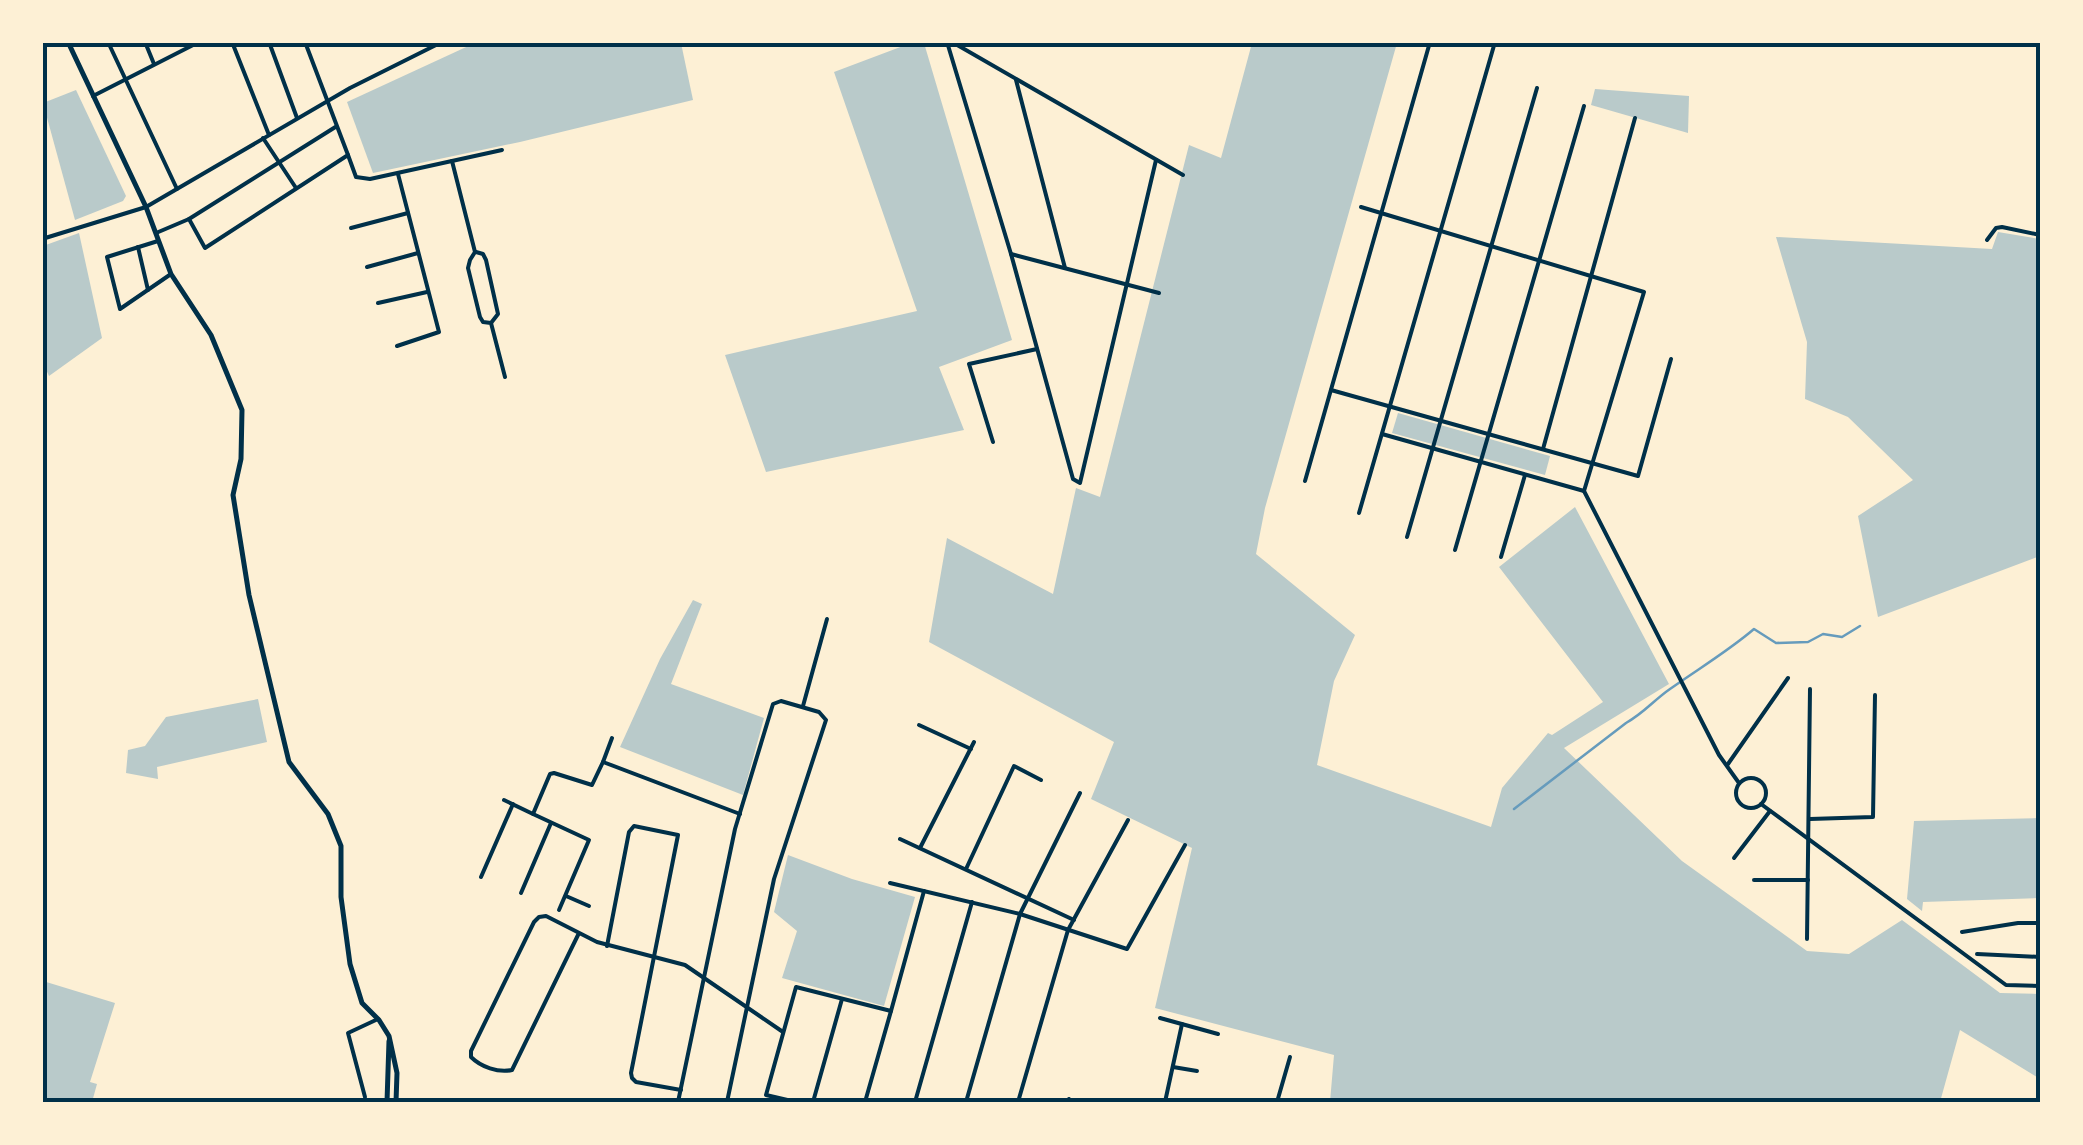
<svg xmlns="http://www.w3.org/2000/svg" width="2083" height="1145" viewBox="0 0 2083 1145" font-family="Poppins,sans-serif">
<rect width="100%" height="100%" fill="#fdf0d5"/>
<g fill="#b9caca">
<path d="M477 42 681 43 693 100 520 142 373 173 347 102Z"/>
<path d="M911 43H924L1012 340 939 367 964 430 766 472 725 355 917 311 834 72Z"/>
<path d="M1252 43H1397L1265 508 1256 554 1355 635 1334 681 1317 765 1491 827 1502 788 1548 733 1552 735 1603 702 1499 567 1575 507 1669 684 1564 748 1682 861 1807 951 1849 954 1902 920 2000 993 2040 994V1079L1960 1030 1940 1102H1330L1334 1055 1155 1008 1192 848 1091 799 1114 742 929 642 947 538 1053 594 1076 488 1100 497 1189 145 1221 158Z"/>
<path d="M1595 89 1689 96 1688 133 1591 105Z"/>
<path d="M76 90 126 196 123 201 75 220 43 103Z"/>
<path d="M1998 232 2040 239V556L1878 617 1858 516 1913 480 1848 417 1805 399 1807 342 1776 237 1992 249Z"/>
<path d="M79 233 102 338 49 376 43 363V246Z"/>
<path d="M1398 413 1550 456 1545 475 1392 433Z"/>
<path d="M693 600 702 604 671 684 764 718 743 795 620 747 660 659Z"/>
<path d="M258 699 267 742 157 767 158 779 126 773 128 750 145 746 166 717Z"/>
<path d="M2040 818V898L1923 902 1922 911 1907 899 1914 821Z"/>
<path d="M788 855 852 879 915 897 884 1006 782 978 797 931 774 912Z"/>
<path d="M43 981 115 1003 90 1082 97 1084 92 1102H43Z"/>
</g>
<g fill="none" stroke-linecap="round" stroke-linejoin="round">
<path stroke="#669bbc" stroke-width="2.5" d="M1514 809 1626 723C1644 713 1654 700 1670 689 1698 669 1727 652 1754 629L1776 643 1808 642 1823 634 1842 637 1860 626"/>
<g stroke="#003049" stroke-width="4">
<path d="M108 42 177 189"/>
<path d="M145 42 154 64"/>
<path d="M232 42 269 135"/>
<path d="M269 42 297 118"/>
<path d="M305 42 348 155 205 248 189 219 337 126"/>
<path d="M947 42 1011 254 1073 479 1080 483 1156 160"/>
<path d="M952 42 1183 175"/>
<path d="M1016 80 1065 268"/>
<path d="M93 96 199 42"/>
<path d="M263 138 296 188"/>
<path d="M348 155 356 177 370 179 502 150"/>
<path d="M452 161 475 252 470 260 468 268 480 317 483 322 491 323 505 377"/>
<path d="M1361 207 1644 292 1584 491 1719 755 1739 783"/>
<path d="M351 228 408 213"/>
<path d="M156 233 189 219"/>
<path d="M1987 240 1996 228 2002 227 2040 235"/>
<path d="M158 241 107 257 120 309 171 274"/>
<path d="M138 247 148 290"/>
<path d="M476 252 483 254 486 260 498 314 491 323"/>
<path d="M1011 254 1159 293"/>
<path d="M367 267 418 253"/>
<path d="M378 303 427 292"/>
<path d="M397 346 439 332 398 174"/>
<path d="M1331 390 1638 476 1671 359"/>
<path d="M1382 434 1584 491"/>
<path d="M993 442 969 364 1037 349"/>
<path d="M1543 449 1635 118"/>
<path d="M1305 481 1430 42"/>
<path d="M1359 513 1495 42"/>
<path d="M1407 537 1537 88"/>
<path d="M1455 550 1584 106"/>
<path d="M1501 557 1525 475"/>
<path d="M803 706 827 619"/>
<path d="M919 725 971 749"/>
<path d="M603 762 612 738"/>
<path d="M1728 764 1788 678"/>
<circle cx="1751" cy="793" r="15"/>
<path d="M504 800 533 814 550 774 554 773 592 785 603 762 740 814"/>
<path d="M1761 804 2006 985 2040 986"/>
<path d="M533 814 589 840 559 910"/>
<path d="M1810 819 1873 817 1875 695"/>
<path d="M900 839 1074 920"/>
<path d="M920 848 974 742"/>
<path d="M1734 858 1770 811"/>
<path d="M966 869 1014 766 1041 780"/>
<path d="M481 877 513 804"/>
<path d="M1754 880H1808"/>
<path d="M890 883 1020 914 1127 949 1185 845"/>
<path d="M521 893 551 823"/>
<path d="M566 896 589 906"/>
<path d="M1962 932 2018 923H2040"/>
<path d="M579 933 512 1070C498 1073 481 1067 471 1057V1051L534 922 539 917 546 916 597 942 685 965 783 1032"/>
<path d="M1807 939 1810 689"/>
<path d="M607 946 629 832 634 826 678 835 631 1073 632 1078 636 1082 681 1090"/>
<path d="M1977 954 2040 957"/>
<path d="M1160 1018 1218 1034"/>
<path d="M1173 1067 1197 1071"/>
<path d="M365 1097 348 1033 378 1019"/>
<path d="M678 1102 735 829 773 704 781 701 819 712 826 720 774 879 727 1102"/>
<path d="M796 1102 766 1095 796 987 891 1011 924 891"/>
<path d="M813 1102 842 999"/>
<path d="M865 1102 891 1011"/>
<path d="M915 1102 972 902"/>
<path d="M966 1102 1020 914 1080 793"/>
<path d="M1018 1102 1068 930 1128 820"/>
<path d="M1068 1102 1069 1099"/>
<path d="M1165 1102 1182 1024"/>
<path d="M1277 1102 1290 1057"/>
</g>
<path stroke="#003049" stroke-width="4" d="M42 239 146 207 350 88 442 42"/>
<g stroke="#003049" stroke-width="5">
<path d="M68 42 146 207 171 274 211 335 242 410 241 459 233 495 249 595 289 762 328 814 341 846V897L350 964 362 1003 379 1020 389 1036 397 1073 396 1102"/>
<path d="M387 1102 389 1041"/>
</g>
</g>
<rect width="2083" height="1145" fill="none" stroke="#fdf0d5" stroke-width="90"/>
<rect x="45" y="45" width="1993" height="1055" fill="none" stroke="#003049" stroke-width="4"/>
</svg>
